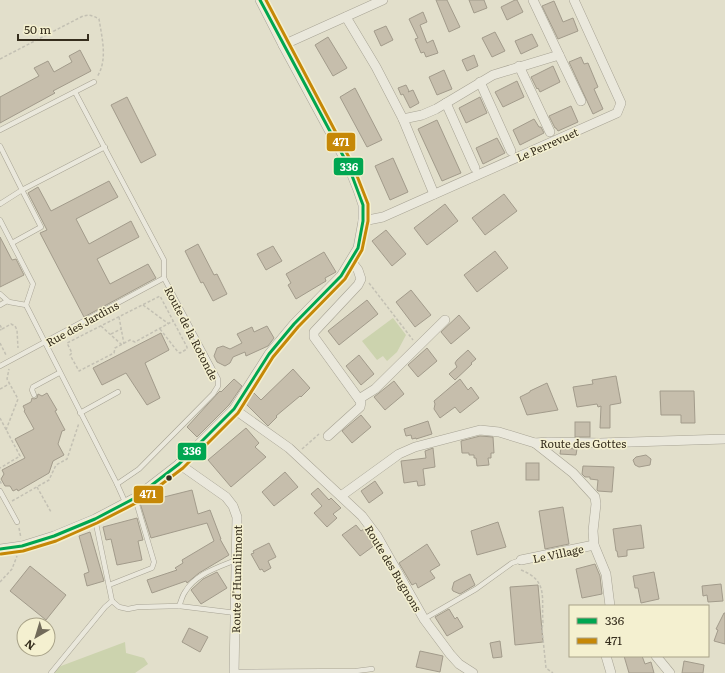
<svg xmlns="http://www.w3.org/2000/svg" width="725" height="673" viewBox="0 0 725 673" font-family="Literata,serif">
<rect width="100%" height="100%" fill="#e2dfcb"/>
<g fill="#ccd3ae">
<path d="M393 318 406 335 397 352 387 361 383 356 377 360 362 341Z"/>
<path d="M125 642 126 653 144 658 148 664 135 673H51L53 669Z"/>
</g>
<g fill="#c6beac" stroke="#a29b8b">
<path d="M436 0H447L460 27 449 32Z"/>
<path d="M469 0H484L487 8 474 13Z"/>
<path d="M515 0H517L523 12 507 20 501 7Z"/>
<path d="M554 1 563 22 573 18 578 31 558 39 542 6Z"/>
<path d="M423 12 427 22 420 25 427 43 433 40 438 53 426 57 424 52 421 53 415 39 418 38 409 19Z"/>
<path d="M386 26 393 40 381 46 374 31Z"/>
<path d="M495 32 505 51 492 57 482 38Z"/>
<path d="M532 34 538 46 521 54 515 41Z"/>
<path d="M328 37 347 68 333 76 315 45Z"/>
<path d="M80 50 91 71 53 91 55 93 0 123V97L39 76 34 68 48 61 54 72 72 62 69 56Z"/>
<path d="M474 55 478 66 467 71 462 60Z"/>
<path d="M581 57 584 64 588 63 598 87 594 89 603 109 593 114 569 62Z"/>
<path d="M553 66 560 82 540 92 538 88 537 89 531 77Z"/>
<path d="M444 70 452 89 437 95 429 77Z"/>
<path d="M517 81 524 97 503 107 495 92Z"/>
<path d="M406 85 409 91 408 92 413 90 419 103 410 108 403 94 401 95 398 88Z"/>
<path d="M355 88 382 140 367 147 340 97Z"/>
<path d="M127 97 156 155 141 163 111 105Z"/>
<path d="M480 97 487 113 466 123 459 108Z"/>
<path d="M571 106 578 122 558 131 556 128H555L549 116Z"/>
<path d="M534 119 539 127H541L544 133 520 145 513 130Z"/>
<path d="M437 120 461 173 442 181 418 129Z"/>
<path d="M497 138 505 153 483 164 476 148Z"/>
<path d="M393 158 408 192 390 200 375 166Z"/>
<path d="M109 181 118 197 76 219 89 244 131 221 139 237 97 259 110 284 148 264 156 278 84 317 40 233 47 230 28 193 38 187 51 211Z"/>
<path d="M504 194 517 211 485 235 472 218Z"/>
<path d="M445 204 458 221 427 245 414 228Z"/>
<path d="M386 230 406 254 392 266 372 241Z"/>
<path d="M0 237 12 260 16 259 24 275 0 287Z"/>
<path d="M198 244 214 275 217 274 227 294 213 301 203 282 201 283 185 251Z"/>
<path d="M273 246 282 261 266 270 257 254Z"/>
<path d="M495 251 508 268 477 292 464 275Z"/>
<path d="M324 252 336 272 325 278 326 281 296 299 288 285 291 283 286 274Z"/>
<path d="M411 290 431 315 415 327 396 302Z"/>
<path d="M367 300 378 314 339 345 328 331Z"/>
<path d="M459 315 470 328 451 344 441 332Z"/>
<path d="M267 326 274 338 268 346 246 356 245 352 233 357 230 363 225 366 217 362 214 356 217 348 223 346 230 349 242 343 237 334 252 327 254 332Z"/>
<path d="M161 333 169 350 145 363 160 398 147 405 126 373 102 385 93 368Z"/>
<path d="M427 348 437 361 418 377 408 365Z"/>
<path d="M468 350 476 359 471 363 472 364 455 380 449 374 457 367 455 363 457 360Z"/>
<path d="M359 355 374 374 361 385 346 366Z"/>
<path d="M293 369 310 388 301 397 300 396 276 416 277 417 268 426 245 403 254 393 261 400Z"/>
<path d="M616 376 621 403 610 405V428H600L601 406 598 407 597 404 577 407 573 387 593 384 592 380Z"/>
<path d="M234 379 242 386 229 405 197 437 187 427 218 393 220 391 221 392Z"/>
<path d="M460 379 468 390 471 387 479 398 460 413 455 407 440 418 434 409 435 404 434 401Z"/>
<path d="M394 381 404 394 385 410 374 397Z"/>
<path d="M547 383 558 410 527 415 520 397 530 392V391Z"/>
<path d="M660 391H694L695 423H681V415H661Z"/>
<path d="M47 393 57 410 55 411 65 430 62 431 58 444 64 455 53 461 49 473 18 491 17 489 13 491 10 486H5L1 479 4 474 2 470 25 458 15 439 34 429 24 411 25 410 23 406 31 402 32 398 34 399 37 398 38 394 42 396Z"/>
<path d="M361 415 371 427 352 443 342 431Z"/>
<path d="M428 421 432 434 416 439V438L412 439 411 435 406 436 404 429Z"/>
<rect x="575" y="422" width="15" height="15"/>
<path d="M246 428 259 443 255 447 266 457 231 487 208 460Z"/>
<path d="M480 436 493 437 494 453H491V458H488L489 465 477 466 476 458H474V455H469V453H462L461 441Z"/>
<path d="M433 448 435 467 423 469 425 485 418 486 417 481 404 483 401 461 426 458 425 451Z"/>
<path d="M561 448 577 449 576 455 560 454Z"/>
<path d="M646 455 651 459 650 465 639 467 635 465 633 460 636 457Z"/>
<rect x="526" y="463" width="13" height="17"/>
<path d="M583 466 614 467 612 492 598 491 597 490 598 480 590 479V477H585L582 474Z"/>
<path d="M285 472 298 487 274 506 262 492Z"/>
<path d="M375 481 383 493 369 503 361 491Z"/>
<path d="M318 488 329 500 331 498 341 508 333 514 337 518 327 527 314 513 322 506 311 494Z"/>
<path d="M192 490 198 514 210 510 221 539H220L229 555 199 573 187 583 186 581 152 593 147 580 177 570 175 568 183 563 182 560 214 541 207 523 151 538 140 503Z"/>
<path d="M563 507 569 544 545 549 539 511Z"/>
<path d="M137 518 143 540 138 541 142 560 117 565 111 539 106 540 103 527Z"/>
<path d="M498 522 506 547 477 555 471 531Z"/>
<path d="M356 525 361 531 364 529 375 545 360 556 342 535Z"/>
<path d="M641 525 644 548 627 550V556L618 557 617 551H616L613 529Z"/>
<path d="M90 532 104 581 87 586 84 574 89 572 79 536Z"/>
<path d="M269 543 276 557 268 561 271 568 264 572 262 569 260 570 251 554 254 553 253 551Z"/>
<path d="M427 544 440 565 430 571 435 578 418 588 416 583 412 585 399 563Z"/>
<path d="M595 564 600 576 602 594 582 598 576 569Z"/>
<path d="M30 566 66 595 46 620 10 591Z"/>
<path d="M217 572 227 588 201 604 191 590 203 579Z"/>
<path d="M654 572 659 599 641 603 638 588H635L633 576Z"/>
<path d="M470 574 475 585 460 594 453 591 452 589 454 582Z"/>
<path d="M721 584 723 601 708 602 707 595 703 596 702 586Z"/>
<path d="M538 585 543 642 515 645 510 587Z"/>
<path d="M449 609 455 619 457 617 463 627 447 636 435 617Z"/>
<path d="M724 613H725V644L714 641 718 630 716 629Z"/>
<path d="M189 628 208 637 200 652 182 642Z"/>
<path d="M500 641 502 657 493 658 490 643Z"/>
<path d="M420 651 443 656 440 672 416 667Z"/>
<path d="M624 656H642L645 664 651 662 654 673H629Z"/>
<path d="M684 661 704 665 703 673H682Z"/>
</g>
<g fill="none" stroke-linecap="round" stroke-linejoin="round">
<g stroke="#a7a394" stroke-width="5.5">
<g id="service">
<path d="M75 92 164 260V278L218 379V386L213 394 139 469 117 484 126 504"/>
<path d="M0 130 94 82"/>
<path d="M0 146 22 190 0 204"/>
<path d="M0 220 33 284 26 305 117 484"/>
<path d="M12 243 41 227 22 190 105 147"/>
<path d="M0 294 9 302 26 305"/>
<path d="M0 305 7 301"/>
<path d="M0 366 164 278"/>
<path d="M34 395 32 390 33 387 59 373"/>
<path d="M80 413 118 392"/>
<path d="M0 491 17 522"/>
<path d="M95 519 112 601 119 607 128 609 138 607 179 606 236 613"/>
<path d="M109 585 152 568 154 562 135 498"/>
<path d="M179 606C181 602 182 596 185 592 195 574 219 567 236 560"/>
<path d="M424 619 476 589 512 563 521 560"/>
<path d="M234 672 356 671 372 669"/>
<path d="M51 673 105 607 112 601"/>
</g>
</g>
<g stroke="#a7a394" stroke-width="10">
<g id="minor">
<path d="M533 0 559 55"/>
<path d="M346 17 376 67 403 119 434 194"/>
<path d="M283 45 383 0"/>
<path d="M519 66 550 132"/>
<path d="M480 82 511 151"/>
<path d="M446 103 475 168"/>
<path d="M403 119 422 115 436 109 493 75 559 55 581 101"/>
<path d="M363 221 383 217 617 113 621 103 574 0"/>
<path d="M359 399 375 389 445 320"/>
<path d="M234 409 289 448 362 516 377 536 424 619 450 654 459 664 473 673"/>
<path d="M328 436 360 407 361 402 314 337V332L358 285 361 279 358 270 351 261"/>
<path d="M535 443 573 473 595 497 596 504 593 531 594 545 606 574 610 606"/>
<path d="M179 464 226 497 233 506 237 517 234 673"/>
<path d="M341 496 399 454 415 447 480 430 499 432 535 443 548 442 600 443 725 439"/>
<path d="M0 549 22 546 54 536 95 519 135 498 179 464 234 409 269 354 294 324 341 276 358 248 363 221V205L358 190 348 165 283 45 260 0"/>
<path d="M521 560 594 545"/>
<path d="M606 656 611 673"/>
<path d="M656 656 670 673"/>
</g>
</g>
<g stroke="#c3c0b3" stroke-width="1.5" stroke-dasharray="3 2" stroke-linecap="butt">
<path d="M0 59 81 17C88 14 92 15 99 19 102 38 108 60 97 77"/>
<path d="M369 283 413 340"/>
<path d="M143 305 169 324"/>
<path d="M119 317 124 344"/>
<path d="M0 325 2 329 0 330"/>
<path d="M101 326 122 345"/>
<path d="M2 329 11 324 15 326 17 330 18 348"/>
<path d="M160 329 178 352 180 353 187 349V347L160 296 67 343 72 353 70 355 79 371 114 353 115 348 130 340 135 342 173 321"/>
<path d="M111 334 121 329"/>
<path d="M0 343 6 355"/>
<path d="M0 389 9 384"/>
<path d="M0 418 20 456 0 468"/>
<path d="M6 430 18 399 7 379 9 369"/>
<path d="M302 449 319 434"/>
<path d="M0 481 2 485"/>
<path d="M37 487 51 512"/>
<path d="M12 501 49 480 56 465 67 459 79 423"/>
<path d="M19 528 21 538"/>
<path d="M521 570C549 581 541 598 543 623L542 629 546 668 553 673"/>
<path d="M0 582 12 569 17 556"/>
</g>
<use href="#service" stroke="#eae8dc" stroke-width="4.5"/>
<use href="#minor" stroke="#eae8dc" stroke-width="9"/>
<g stroke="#f4f0d0" stroke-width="6">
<path id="bus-1" d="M0 549 22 546 54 536 95 519 135 498 179 464 234 409 269 354 294 324 341 276 358 248 363 221V205L348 165 260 0"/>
</g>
<g stroke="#f4f0d0" stroke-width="6">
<path id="bus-2" d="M1 554 23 551 56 541 97 523 138 502 183 468 238 413 273 357 298 327 345 279 362 250 368 221V204L352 163 266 0"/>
</g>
<use href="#bus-1" stroke="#00a651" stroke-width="3"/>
<use href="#bus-2" stroke="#c68807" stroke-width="3"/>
</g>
<circle fill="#352d1d" stroke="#f4f0d0" stroke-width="1.5" cx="169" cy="478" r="3.5"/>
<g text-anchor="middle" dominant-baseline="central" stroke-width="3" stroke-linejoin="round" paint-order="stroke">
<g font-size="11" fill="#352d1d" stroke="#f4f0d0">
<text transform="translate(547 144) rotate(-24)">Le Perrevuet</text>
<text transform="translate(82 323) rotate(-29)">Rue des Jardins</text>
<text transform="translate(192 333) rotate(63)">Route de la Rotonde</text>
<text x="583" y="443">Route des Gottes</text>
<text transform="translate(558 553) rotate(-12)">Le Village</text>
<text transform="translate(394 568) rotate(59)">Route des Bugnons</text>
<text transform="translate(236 579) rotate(-89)">Route d'Humilimont</text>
</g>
</g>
<g stroke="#f4f0d0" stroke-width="1.5">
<rect x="326" y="132" width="30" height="20" rx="4" fill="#c68807"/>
<rect x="333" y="157" width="31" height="19" rx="4" fill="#00a651"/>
<rect x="177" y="442" width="30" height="19" rx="4" fill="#00a651"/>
<rect x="133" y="485" width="31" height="19" rx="4" fill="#c68807"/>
</g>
<g font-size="11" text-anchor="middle" font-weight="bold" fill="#fff">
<text x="341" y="146">471</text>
<text x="349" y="171">336</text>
<text x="192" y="455">336</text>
<text x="148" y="498">471</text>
</g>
<rect x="569" y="605" width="140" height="52" fill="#f4f0d0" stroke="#a8a288"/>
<rect x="577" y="618" width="20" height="6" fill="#00a651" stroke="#a8a288"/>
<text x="605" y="625" font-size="12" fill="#352d1d">336</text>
<rect x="577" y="638" width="20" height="6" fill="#c68807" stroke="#a8a288"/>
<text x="605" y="645" font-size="12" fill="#352d1d">471</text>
<g transform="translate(36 637) rotate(218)"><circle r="19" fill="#f4f0d0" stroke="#a8a288"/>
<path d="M0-3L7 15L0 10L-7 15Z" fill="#726b5a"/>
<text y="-6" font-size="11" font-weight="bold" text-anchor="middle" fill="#352d1d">N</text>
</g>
<path d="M18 34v6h70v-6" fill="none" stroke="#352d1d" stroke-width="2"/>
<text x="24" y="34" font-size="12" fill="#352d1d" stroke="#f4f0d0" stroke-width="3" paint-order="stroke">50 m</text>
</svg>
